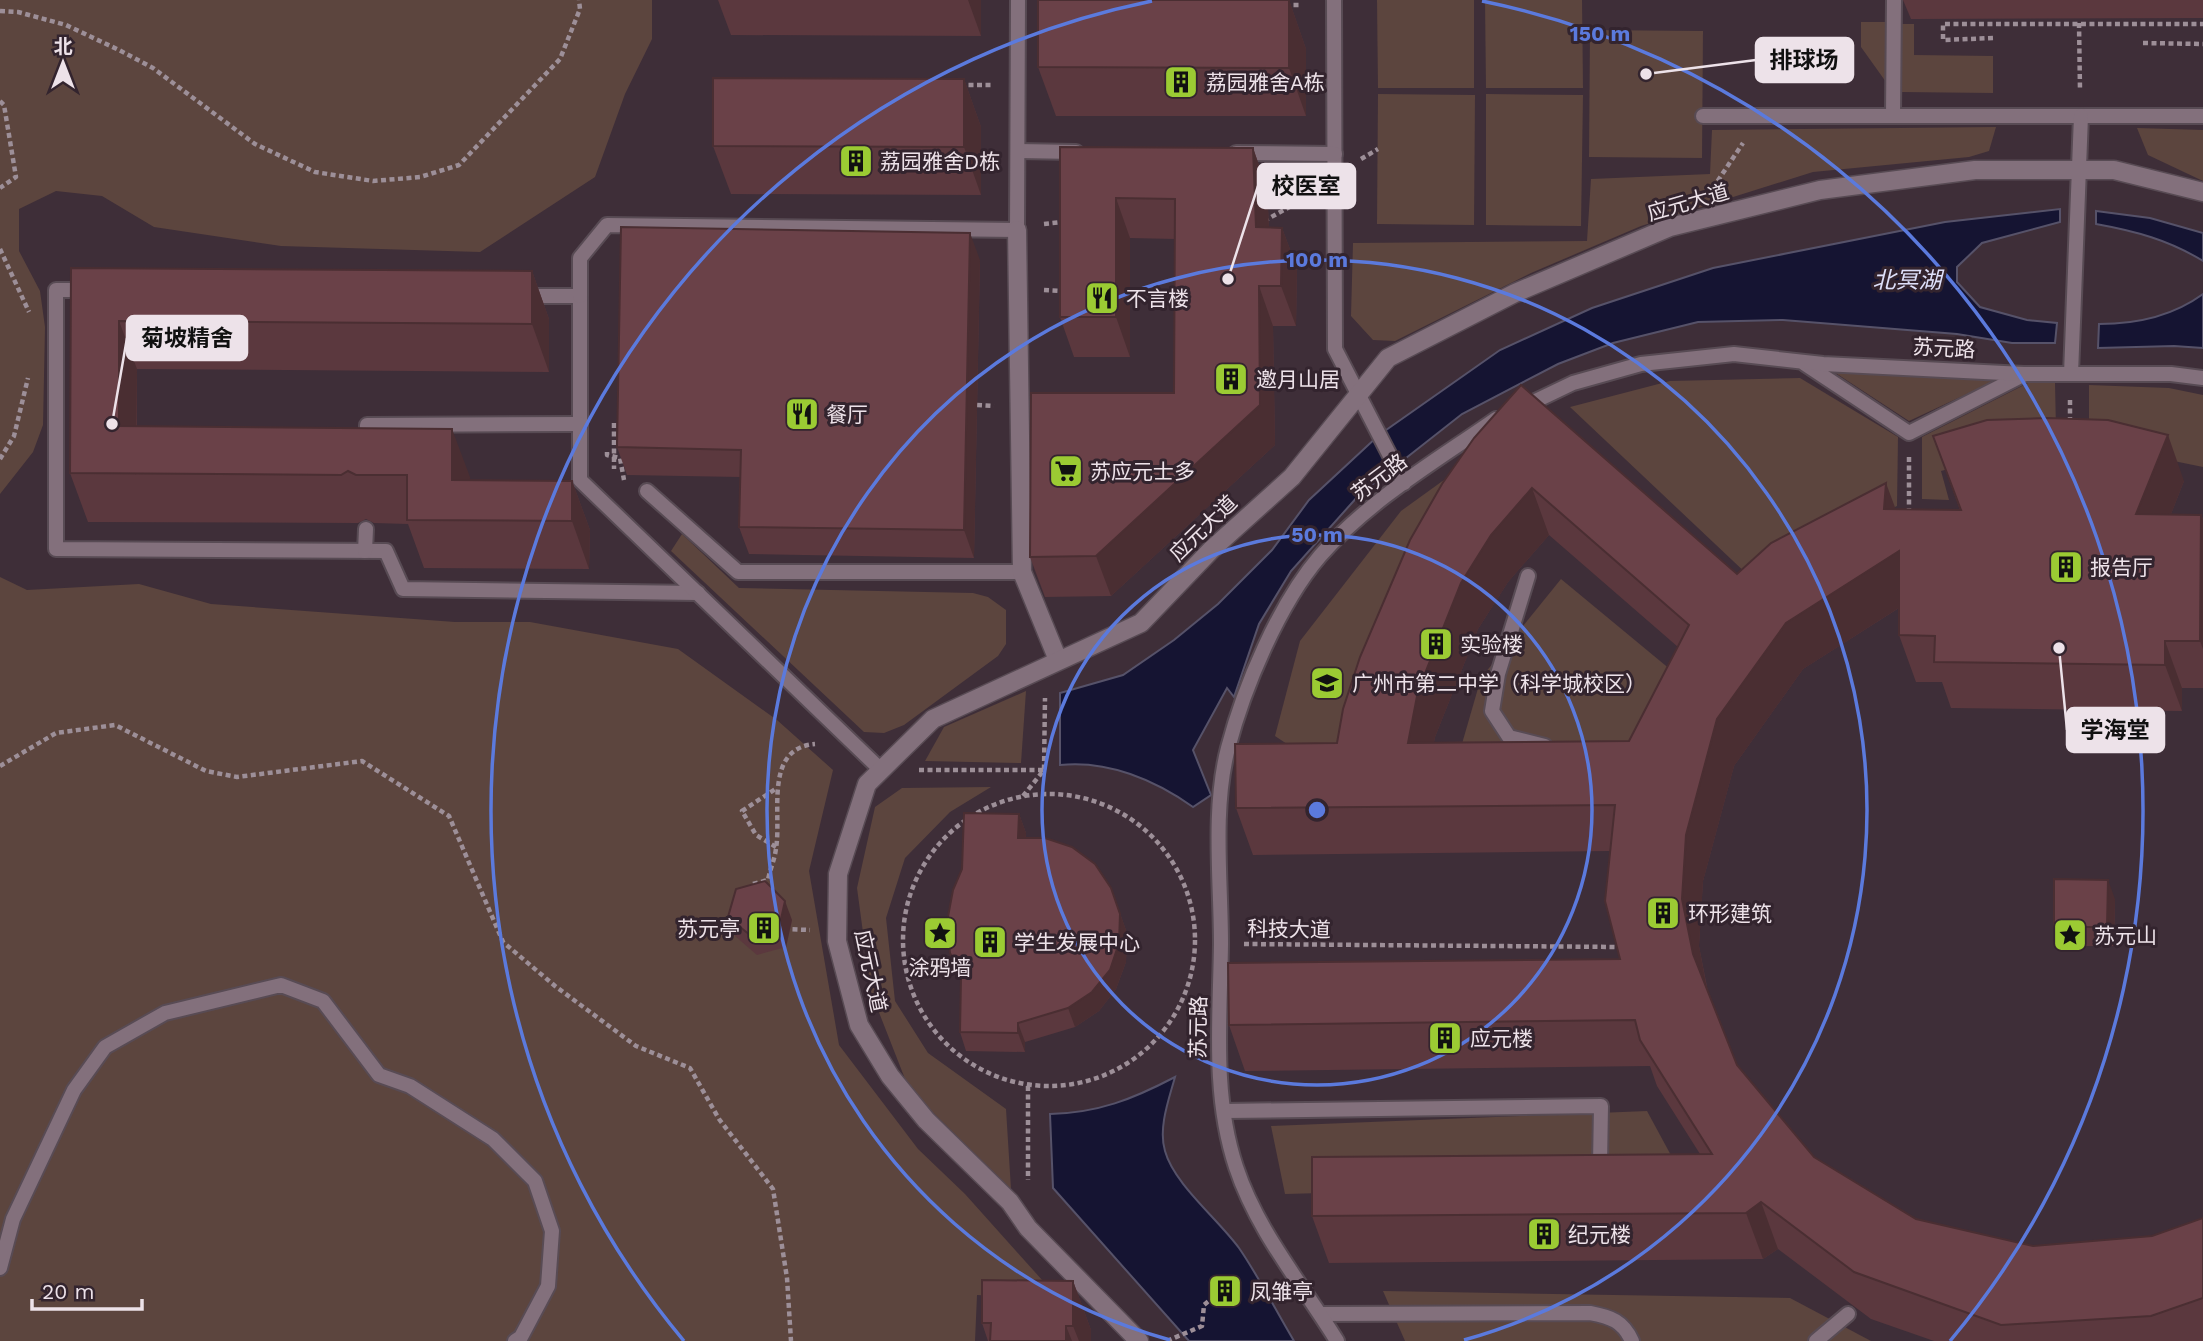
<svg xmlns="http://www.w3.org/2000/svg" width="2203" height="1341" viewBox="0 0 2203 1341" font-family="'Work Sans','Noto Sans SC',sans-serif">
<rect width="100%" height="100%" fill="#3e2e38"/>
<g fill="#5c453e">
<path d="M0 0H652V39L625 94 595 177 480 252 281 246 154 227 102 196 56 191 19 209V251L40 291 45 327 43 425 33 452 0 494Z"/>
<path d="M1377 0H1474V88H1378Z"/>
<path d="M1485 0H1582L1583 88H1486Z"/>
<path d="M1861 22H1887L1886 82 1861 47Z"/>
<path d="M1900 24H1914V55L1993 56V93L1900 92Z"/>
<path d="M1590 30 1703 31 1702 158 1589 157Z"/>
<path d="M1378 94 1475 95 1474 225 1377 224Z"/>
<path d="M1486 94 1583 95 1581 226 1486 225Z"/>
<path d="M1996 127 1989 151 1969 157 1813 172 1641 226 1531 273 1395 341 1373 340 1351 316 1353 243 1587 241 1591 179 1710 174 1712 130Z"/>
<path d="M2137 128 2203 130V181L2148 155Z"/>
<path d="M1831 370 2001 378 1909 421Z"/>
<path d="M1800 378 1898 437 1897 506 1750 577 1570 407 1670 381Z"/>
<path d="M2028 383H2055L2056 429 2007 454 1941 471 1949 500 1922 499V437Z"/>
<path d="M2089 385 2169 388 2203 395V467L2125 451 2089 429Z"/>
<path d="M1491 446 1329 772 1275 736 1300 641 1401 511Z"/>
<path d="M682 534 739 588 973 593 988 597 1006 610V644L998 656 904 725 884 733 864 732 671 551Z"/>
<path d="M0 577 27 590 139 584 211 604 455 622H530L678 649 777 720 833 770 809 871 839 1045 918 1149 965 1194 1060 1300 977 1295 975 1341H0Z"/>
<path d="M1561 579 1677 675 1630 771 1457 761 1481 678Z"/>
<path d="M1026 691 1021 763 925 761 944 727Z"/>
<path d="M991 787 950 812 905 858 886 918 895 1001 928 1053 1006 1109 1011 1189 909 1089 871 992 857 888 875 807 902 788Z"/>
<path d="M1647 1111 1686 1183 1285 1194 1271 1126Z"/>
<path d="M1383 1291 1790 1298 1871 1341H1405Z"/>
</g>
<g fill="#151432" stroke="#565269" stroke-width="2">
<path d="M2060 209V222L1982 243 1957 267V282L1980 307 2027 320 2057 323 2055 343H2012L1957 334 1783 320 1698 322 1613 343 1558 364 1462 414 1359 495 1291 571 1259 624 1234 697 1227 688 1193 750 1211 795 1193 807C1155 780 1108 760 1060 765V693L1123 675 1174 640 1218 604 1272 550 1309 500 1379 435 1500 350 1592 308 1713 268 1945 222Z"/>
<path d="M2096 211 2150 218 2203 233V261C2169 240 2135 231 2096 224Z"/>
<path d="M2203 294V348L2174 346 2098 348 2099 324C2136 324 2173 316 2203 294Z"/>
<path d="M1175 1077C1169 1099 1158 1128 1165 1151 1174 1184 1218 1219 1239 1248 1259 1277 1276 1311 1294 1341H1189L1053 1188 1050 1114C1098 1113 1133 1099 1175 1077Z"/>
</g>
<g fill="none" stroke-linecap="round" stroke-linejoin="round">
<g stroke="#584b54" stroke-width="18">
<g id="lane">
<path d="M1334 0 1335 349 1404 483"/>
<path d="M1893 115 1894 0"/>
<path d="M1703 116H2203"/>
<path d="M1018 151 1076 152"/>
<path d="M1236 153 1335 154"/>
<path d="M89 290H56V549L386 551 403 589 698 593"/>
<path d="M522 296H580V480L881 770"/>
<path d="M580 296V258L607 225 1017 230 1018 0"/>
<path d="M1805 364 1909 433 2023 375"/>
<path d="M2071 374 2081 116"/>
<path d="M1521 408 1573 383 1641 364 1734 354 1823 364 2024 374H2171L2203 378"/>
<path d="M367 445V425L580 424"/>
<path d="M647 491 738 572H1022"/>
<path d="M365 551 366 529"/>
<path d="M1528 576 1498 674 1492 711 1509 737 1545 746"/>
<path d="M1225 1111 1601 1106 1600 1164H1609"/>
<path d="M0 1268 13 1219 74 1090 105 1047 165 1013 281 985 323 1001 379 1075 410 1086 493 1139 535 1181 552 1231 548 1286 521 1337 515 1341"/>
<path d="M1321 1314 1590 1313C1611 1317 1623 1321 1632 1341"/>
<path d="M1337 1341C1302 1284 1257 1231 1236 1167 1212 1095 1220 1019 1221 944 1221 881 1212 810 1228 748 1244 687 1279 604 1320 556 1369 500 1436 461 1496 419"/>
<path d="M1816 1341 1848 1314"/>
</g>
</g>
<g stroke="#584b54" stroke-width="21">
<g id="street">
<path d="M1017 230 1022 572 1058 660"/>
<path d="M1139 1341 1028 1228 1010 1202 926 1120 890 1076 859 1025 837 941 838 874 867 784 933 719 1141 623 1211 550 1292 477 1388 358 1515 293 1670 227 1820 190 1975 170H2114L2203 192"/>
</g>
</g>
<g stroke="#9d8f98" stroke-width="4.5" stroke-dasharray="5 3.5" stroke-linecap="butt">
<path d="M1285 5H1301"/>
<path d="M0 11 18 12 66 25 119 50 153 68 255 144 315 172 373 181 420 177 459 165 560 59 580 9 579 0"/>
<path d="M2079 23 2080 90"/>
<path d="M1993 38 1943 40V24H2203"/>
<path d="M2143 43 2203 44"/>
<path d="M960 85H993"/>
<path d="M0 101 4 105 16 177 0 188"/>
<path d="M1361 159 1378 149"/>
<path d="M1713 188 1743 143"/>
<path d="M1264 221 1311 195"/>
<path d="M1044 224 1063 222"/>
<path d="M0 249 29 312"/>
<path d="M1044 290 1063 291"/>
<path d="M977 405 994 406"/>
<path d="M2070 422V399"/>
<path d="M607 452V455L620 458 624 480"/>
<path d="M0 459 14 436 28 378"/>
<path d="M1909 513V455"/>
<path d="M0 766 56 733 115 725 206 771 237 777 362 761 449 816 503 942 555 986 636 1046 690 1068 719 1119 773 1189 787 1278 791 1341"/>
<path d="M919 770H1044"/>
<circle cx="1049" cy="940" r="146"/>
<path d="M1023 796 1044 770 1045 698"/>
<path d="M776 847 756 835 742 811 777 788"/>
<path d="M753 884 768 880C770 869 775 859 776 848 782 815 763 748 815 744"/>
<path d="M784 929 810 930"/>
<path d="M1244 944 1620 947"/>
<path d="M1028 1086V1180"/>
<path d="M1167 1341 1202 1326 1204 1305 1216 1295"/>
</g>
<use href="#lane" stroke="#83707c" stroke-width="14"/>
<use href="#street" stroke="#83707c" stroke-width="18"/>
<path stroke="#9d8f98" stroke-width="4.5" stroke-dasharray="5 3.5" stroke-linecap="butt" d="M614 423V469"/>
</g>
<g fill="#5b383e" fill-rule="evenodd">
<path d="M718 0H981V36L731 35Z"/>
<path d="M1289 0 1306 49V116H1056L1038 67Z"/>
<path d="M1903 0H2203V18L1911 19Z"/>
<path d="M964 79 981 127V195L731 194 713 146Z"/>
<path d="M1060 147 1253 148 1267 188 1269 228H1282L1297 268 1296 326H1273L1275 445 1111 596 1045 597 1030 557 1174 393 1175 239 1130 238V357H1074L1060 317Z"/>
<path d="M980 260 974 558 749 554 739 527 740 477 627 475 617 447Z"/>
<path d="M71 268 532 271 549 319V372L137 369V427L470 477V480L572 481 590 530 589 569 424 568 408 524 374 523 366 519 358 523 88 522 70 473Z"/>
<path d="M1933 436 2184 481 2171 514 2201 515 2203 519V688H2182V711L1951 708 1942 682H1916L1899 635V608L1803 669 1734 766 1703 881 1699 946 1708 992 1737 1065 1814 1157 1916 1219 2033 1246 2152 1236 2203 1218V1341H1934L1871 1319 1778 1249 1763 1259 1329 1263 1312 1216 1700 1154 1657 1086 1650 1066 1245 1071 1229 1025 1620 959 1610 851 1253 855 1236 808 1337 743 1474 438 1737 574 1896 509 1960 510ZM1549 535 1678 647 1629 741 1434 742 1435 737 1478 629 1508 582Z"/>
<path d="M1019 814 1026 833V838L1111 888 1127 933 1126 962 1116 989 1099 1011 1075 1027 1025 1042V1052L966 1051 960 1032 961 980 950 953Z"/>
<path d="M2115 899 2114 946H2060L2054 927Z"/>
<path d="M728 917 792 920 786 947 757 955 735 936Z"/>
<path d="M1073 1281 1091 1330V1341H988L982 1323Z"/>
</g>
<g fill="#4a2e32">
<path d="M968 0H981V36Z"/>
<path d="M1289 0 1306 49V116L1289 68Z"/>
<path d="M964 79 981 127V195L964 147Z"/>
<path d="M1253 148 1267 188 1271 267 1256 227Z"/>
<path d="M1116 198 1130 238V357L1116 317Z"/>
<path d="M1282 228 1297 268 1296 326 1281 286Z"/>
<path d="M970 233 980 260 974 558 964 530Z"/>
<path d="M532 271 549 319V372L532 324Z"/>
<path d="M1259 286 1273 326 1275 445 1111 596 1096 556Z"/>
<path d="M119 321 137 369 136 475 119 426Z"/>
<path d="M452 429 470 477 469 520 452 480Z"/>
<path d="M2168 435 2184 481 2153 560 2136 514Z"/>
<path d="M572 481 590 530 589 569 572 521Z"/>
<path d="M1886 483 1903 529 1916 597 1803 669 1734 766 1703 881 1699 946 1709 1000 1693 954 1682 899 1686 835 1717 719 1786 623 1884 509Z"/>
<path d="M1532 488 1549 535 1508 582 1478 629 1435 737 1425 789 1408 743 1418 691 1461 583 1491 535Z"/>
<path d="M2201 515 2203 519V649L2200 641Z"/>
<path d="M2165 641 2182 688V711L2165 665Z"/>
<path d="M1019 814 1026 833 1025 857 1018 838Z"/>
<path d="M2108 880 2115 899 2114 946 2107 927Z"/>
<path d="M1111 888 1127 933 1126 962 1116 989 1099 1011 1075 1027 1068 1008Z"/>
<path d="M785 901 792 920 786 947 779 928Z"/>
<path d="M1018 1023 1025 1042V1052L1018 1033Z"/>
<path d="M1761 1202 1778 1249 1763 1259 1746 1213Z"/>
<path d="M1073 1281 1091 1330V1341H1079L1073 1326Z"/>
<path d="M1066 1326 1072 1341H1066Z"/>
</g>
<g fill="#6a4148" stroke="#4a2e32" stroke-width="2" fill-rule="evenodd">
<path d="M1038 0H1289V68L1038 67Z"/>
<path d="M713 78 964 79V147L713 146Z"/>
<path d="M1060 147 1253 148 1256 227 1282 228 1281 286H1259L1260 405 1096 556 1030 557 1031 393H1174L1175 199 1116 198V317H1060Z"/>
<path d="M621 227 970 233 964 530 739 527 741 450 617 447Z"/>
<path d="M71 268 532 271V324L119 321V426L452 429V480L572 481V521L407 520V475H356L348 471 341 475 70 473Z"/>
<path d="M1521 385 1737 574 1771 543 1886 483 1884 509 1961 510 1933 436 1987 420 2047 418 2108 420 2168 435 2136 514 2201 515 2200 641H2165V665L1934 662 1935 636 1899 635V551L1786 623 1717 719 1686 835 1682 899 1693 954 1737 1065 1814 1157 1916 1219 2033 1246 2152 1236 2203 1218V1298L2151 1316 2001 1325 1854 1272 1761 1202 1746 1213 1312 1216V1157L1712 1154 1640 1040 1635 1020 1229 1025 1228 963 1620 959 1605 901 1615 805 1236 808 1235 744 1337 743 1343 709 1360 657 1410 540 1442 484 1474 438ZM1532 488 1689 625 1629 741 1408 743 1418 691 1461 583 1491 535Z"/>
<path d="M964 813 1019 814 1018 838H1045L1072 847 1095 864 1111 888 1120 914 1119 943 1110 970 1092 992 1068 1008 1018 1023V1033L960 1032 961 977 950 953 947 922 953 890 962 869Z"/>
<path d="M2054 879 2108 880 2107 927H2054Z"/>
<path d="M765 881 785 901 779 928 751 936 728 917 736 889Z"/>
<path d="M982 1280 1073 1281V1326H1066V1341H990L991 1323H982Z"/>
</g>
<g fill="none" stroke="#5b7add" stroke-width="3.5">
<circle cx="1317" cy="810" r="275"/>
<path d="M1170 1340A550 550 0 1 1 1464 1340"/>
<path d="M684 1341A826 826 0 0 1 1152 1M1482 1A826 826 0 0 1 1950 1341"/>
</g>
<defs>
<g id="building-square" transform="scale(1.75)"><rect x="-9" y="-9" width="18" height="18" rx="4" fill="#9bcb33" stroke="#33242e"/><path d="M-4-6H4V6H1V3H-1V6H-4ZM-2.5-4.3h1.7v1.8h-1.7ZM.8-4.3h1.7v1.8H.8ZM-2.5-1h1.7V.8h-1.7ZM.8-1h1.7V.8H.8Z" fill="#111"/></g>
<g id="restaurant-square" transform="scale(1.75)"><rect x="-9" y="-9" width="18" height="18" rx="4" fill="#9bcb33" stroke="#33242e"/><path d="M-5-6h1v4h1v-4h1v4h1v-4h1v5L-1.5 .5V6h-2V.5L-5-1ZM5-6V6H3V1.5H1.5Q1.5-4 5-6Z" fill="#111"/></g>
<g id="supermarket-square" transform="scale(1.75)"><rect x="-9" y="-9" width="18" height="18" rx="4" fill="#9bcb33" stroke="#33242e"/><path d="M-6-5.5h2.5l.6 2H6L4.5 2H-2.5L-4.4-4H-6ZM-1.5 3.2a1.3 1.3 0 1 0 .1 0ZM3 3.2a1.3 1.3 0 1 0 .1 0Z" fill="#111"/></g>
<g id="school-square" transform="scale(1.75)"><rect x="-9" y="-9" width="18" height="18" rx="4" fill="#9bcb33" stroke="#33242e"/><path d="M0-5L7-2L0 1L-7-2ZM-4 1L0 2.5L4 1V4Q0 6-4 4Z" fill="#111"/></g>
<g id="sight-square" transform="scale(1.75)"><rect x="-9" y="-9" width="18" height="18" rx="4" fill="#9bcb33" stroke="#33242e"/><path d="M0-6L1.8-2.2L6-1.7L2.9 1.2L3.7 5.4L0 3.3L-3.7 5.4L-2.9 1.2L-6-1.7L-1.8-2.2Z" fill="#111"/></g>
</defs>
<g fill-rule="evenodd">
<use href="#building-square" x="1181" y="82"/>
<use href="#building-square" x="856" y="161"/>
<use href="#restaurant-square" x="1102" y="298"/>
<use href="#building-square" x="1231" y="379"/>
<use href="#restaurant-square" x="802" y="414"/>
<use href="#supermarket-square" x="1066" y="471"/>
<use href="#building-square" x="2066" y="567"/>
<use href="#building-square" x="1436" y="644"/>
<use href="#school-square" x="1327" y="683"/>
<use href="#building-square" x="1663" y="913"/>
<use href="#building-square" x="764" y="928"/>
<use href="#sight-square" x="940" y="933"/>
<use href="#sight-square" x="2070" y="935"/>
<use href="#building-square" x="990" y="942"/>
<use href="#building-square" x="1445" y="1038"/>
<use href="#building-square" x="1544" y="1234"/>
<use href="#building-square" x="1225" y="1291"/>
</g>
<g text-anchor="middle" dominant-baseline="central" stroke-width="6" stroke-linejoin="round" paint-order="stroke">
<g font-size="21" fill="#ede2e9" stroke="#33242e" text-anchor="start">
<text x="1206" y="82">荔园雅舍A栋</text>
<text x="880" y="161">荔园雅舍D栋</text>
<text x="1126" y="298">不言楼</text>
<text x="1256" y="379">邀月山居</text>
<text x="826" y="414">餐厅</text>
<text x="1090" y="471">苏应元士多</text>
<text x="2090" y="567">报告厅</text>
<text x="1460" y="644">实验楼</text>
<text x="1352" y="683">广州市第二中学（科学城校区）</text>
<text x="1688" y="913">环形建筑</text>
<text x="740" y="928" text-anchor="end">苏元亭</text>
<text x="2094" y="935">苏元山</text>
<text x="1014" y="942">学生发展中心</text>
<text x="940" y="967" text-anchor="middle">涂鸦墙</text>
<text x="1470" y="1038">应元楼</text>
<text x="1568" y="1234">纪元楼</text>
<text x="1250" y="1291">凤雏亭</text>
</g>
<g font-size="21" fill="#ede2e9" stroke="#33242e">
<text transform="translate(1688 202) rotate(-16)">应元大道</text>
<text transform="translate(1944 348) rotate(3)">苏元路</text>
<text transform="translate(1379 477) rotate(-37)">苏元路</text>
<text transform="translate(1203 528) rotate(-44)">应元大道</text>
<text transform="translate(1289 929) rotate(1)">科技大道</text>
<text transform="translate(871 971) rotate(78)">应元大道</text>
<text transform="translate(1198 1027) rotate(-89)">苏元路</text>
</g>
<g font-size="23" font-style="italic" fill="#dfe1fb" stroke="#33242e">
<text x="1907" y="280">北冥湖</text>
</g>
</g>
<circle cx="1317" cy="810" r="10" fill="#5b7add" stroke="#33242e" stroke-width="3.5"/>
<g font-size="21" text-anchor="middle" font-weight="bold" fill="#5b7add" stroke="#33242e" stroke-width="6" stroke-linejoin="round" paint-order="stroke">
<text x="1600" y="41">150 m</text>
<text x="1317" y="267">100 m</text>
<text x="1317" y="542">50 m</text>
</g>
<path fill="none" stroke="#ede2e9" stroke-width="2.5" d="M1646 74L1756 60M1228 279L1258 186M112 424L127 338M2059 648L2067 730"/>
<g fill="#ede2e9" stroke="#33242e" stroke-width="2.5">
<circle cx="1646" cy="74" r="7"/>
<circle cx="1228" cy="279" r="7"/>
<circle cx="112" cy="424" r="7"/>
<circle cx="2059" cy="648" r="7"/>
</g>
<g fill="#ede2e9" stroke="#ede2e9" stroke-width="2.5">
<rect x="1756" y="38" width="97" height="44" rx="7"/>
<rect x="1258" y="164" width="97" height="44" rx="7"/>
<rect x="127" y="316" width="120" height="44" rx="7"/>
<rect x="2067" y="708" width="97" height="44" rx="7"/>
</g>
<g font-size="23" text-anchor="middle" font-weight="bold" fill="#111">
<text x="1804" y="68">排球场</text>
<text x="1306" y="194">校医室</text>
<text x="187" y="346">菊坡精舍</text>
<text x="2115" y="738">学海堂</text>
</g>
<g transform="translate(63 63)" stroke="#33242e" stroke-width="5" paint-order="stroke">
<path d="M0-5L12 26L0 18L-12 26Z" fill="#ede2e9"/>
<text y="-10" font-size="19" font-weight="bold" text-anchor="middle" fill="#ede2e9">北</text>
</g>
<path d="M32 1299v10h110v-10" fill="none" stroke="#ede2e9" stroke-width="3.5"/>
<text x="42" y="1299" font-size="21" fill="#ede2e9" stroke="#33242e" stroke-width="5" paint-order="stroke">20 m</text>
</svg>
